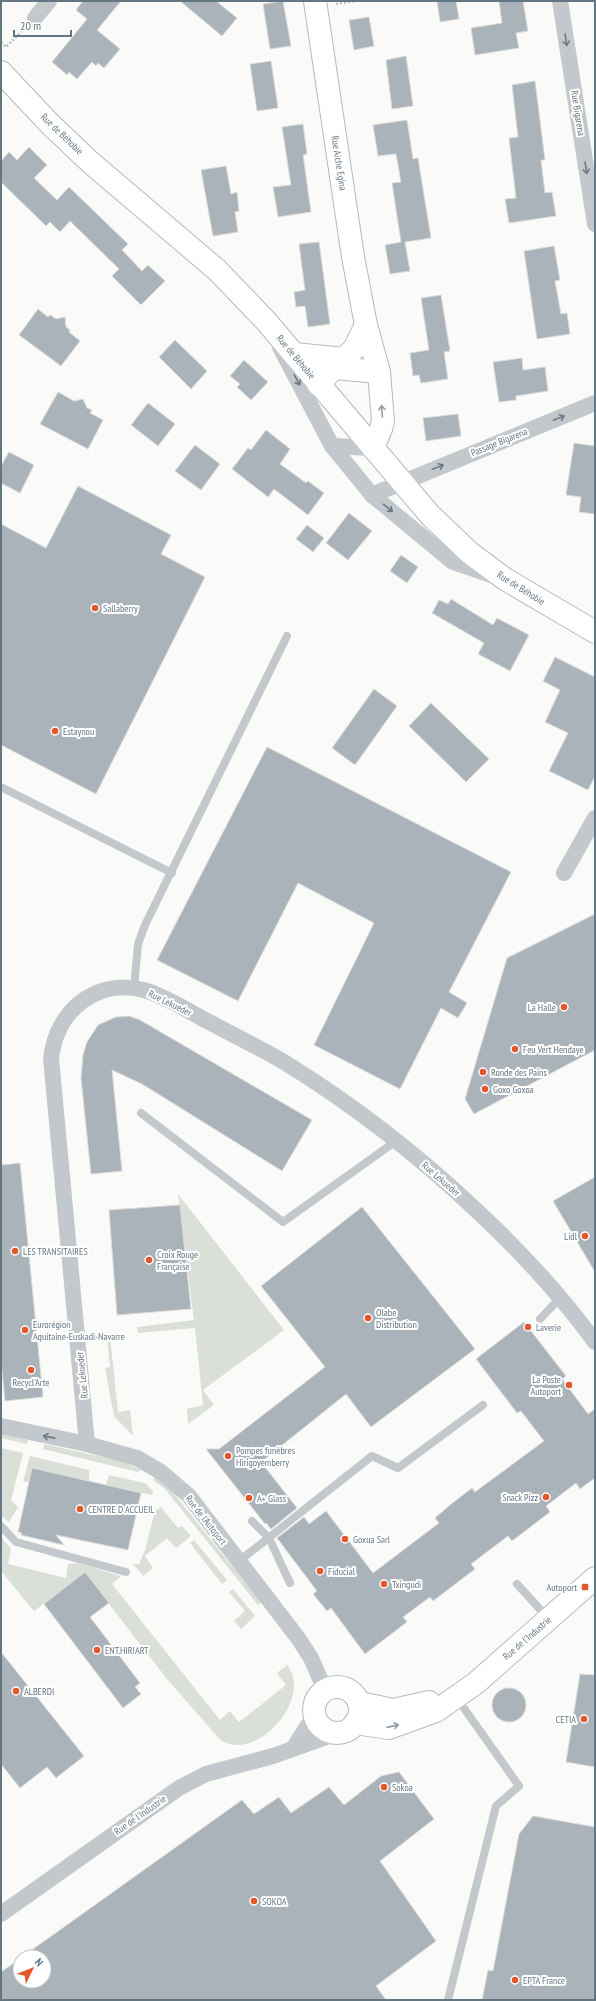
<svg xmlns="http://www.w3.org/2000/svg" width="596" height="2001" viewBox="0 0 596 2001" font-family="'PT Sans Narrow',sans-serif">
<rect width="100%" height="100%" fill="#fafaf8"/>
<g fill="#dadfd7">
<path d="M178 1194 284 1330 203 1390 214 1405 188 1424 187 1409 203 1405 195 1328 138 1333 137 1327 194 1320Z"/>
<path d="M107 1336H110L118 1412 130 1410 133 1436 114 1416 105 1368 110 1367Z"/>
<path d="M1 1433 28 1440 27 1444 1 1438Z"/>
<path d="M44 1444 125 1462 141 1470 138 1472 43 1449Z"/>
<path d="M1 1448 23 1453 11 1500 18 1507 9 1522 1 1516Z"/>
<path d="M30 1456 89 1470V1481L23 1482Z"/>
<path d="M109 1475 145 1483 153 1491 152 1495 106 1485Z"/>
<path d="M155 1477 171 1490 261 1602 258 1605 165 1489 153 1480Z"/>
<path d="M161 1507 178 1528 182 1526 191 1536 176 1548 167 1538 145 1556 153 1568 143 1576 133 1564H139L145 1550 155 1511Z"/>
<path d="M1 1537 11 1549 8 1564 66 1578 68 1564 78 1563 121 1576 112 1584 220 1720 230 1711 239 1722 286 1685 277 1673 287 1665C313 1697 260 1759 224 1742 221 1741 218 1737 215 1734L167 1679 85 1573 34 1611 1 1571Z"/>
<path d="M194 1540 227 1580 222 1584 190 1543Z"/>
<path d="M233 1589 255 1616 241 1629 234 1621 245 1611 229 1592Z"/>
</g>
<g fill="#aab3b9" stroke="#dcdcda">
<path d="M83 1H121L97 30 120 49 104 68 98 63 96 66 92 62 77 79 69 72 67 75 52 62 87 19 76 10Z"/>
<path d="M180 1H216L237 18 222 36Z"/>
<path d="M283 1 291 46 270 49 263 4Z"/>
<path d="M437 1H456L459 19 440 22Z"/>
<path d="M499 1H523L528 31 516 33 519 48 475 55 471 28 502 23Z"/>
<path d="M369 17 374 46 354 50 349 20Z"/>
<path d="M406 56 413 106 392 109 386 60Z"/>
<path d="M271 61 278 108 257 111 250 64Z"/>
<path d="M535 81 545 160H541L545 193 552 192 556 216 509 223 505 199 516 198 509 138 518 137 512 85Z"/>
<path d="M407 120 413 159 418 158 431 238 405 242 410 271 390 274 385 245 401 242 392 183 401 182 396 154 378 156 373 125Z"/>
<path d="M303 124 307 154 303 155 311 212 278 217 273 187 291 185 282 127Z"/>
<path d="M29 147 47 165 34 178 57 200 69 187 128 244 122 250 142 271 148 265 165 281 141 305 112 276 119 269 70 221 60 232 50 222 46 226 1 182V161L9 152 17 160Z"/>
<path d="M226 166 231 194 237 192 239 211 235 212 238 232 213 236 201 170Z"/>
<path d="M319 242 330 324 308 327 305 306 296 307 294 292 305 290 299 244Z"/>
<path d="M554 246 560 280 555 281 561 314 567 313 570 334 537 339 524 251Z"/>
<path d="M441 295 450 351 444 352 448 379 421 383 419 375 413 376 410 353 429 350 421 298Z"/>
<path d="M38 309 48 317 50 315 56 319 65 317 66 327 70 330 69 332 80 341 61 366 19 335Z"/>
<path d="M175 340 207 371 191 389 159 357Z"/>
<path d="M522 358 523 370 545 367 548 391 516 396V400L499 402 493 362Z"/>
<path d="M244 360 268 382 251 400 237 387 240 384 230 376Z"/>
<path d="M58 392 74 401 83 399 87 408 92 410 90 413 103 420 88 449 40 424Z"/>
<path d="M148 403 175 424 158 446 131 425Z"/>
<path d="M458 414 461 436 426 441 423 418Z"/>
<path d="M266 430 290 449 280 464 306 483 308 481 324 493 308 515 274 489 268 497 232 469 248 448 251 450Z"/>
<path d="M574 443 595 446V514L579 512 581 497 566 495Z"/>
<path d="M195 445 220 464 201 490 175 471Z"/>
<path d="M9 452 34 465 20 493 1 483V466Z"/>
<path d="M78 486 171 535 161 554 205 577 96 794 1 745V524L46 548Z"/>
<path d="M349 513 372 531 348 560 326 543Z"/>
<path d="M307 525 324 538 313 552 296 539Z"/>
<path d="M401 555 418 567 407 583 390 571Z"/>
<path d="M451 599 493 625 497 618 529 635 510 671 478 654 484 643 432 613 439 600 448 604Z"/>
<path d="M555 657 595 677V776L588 790 549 771 568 733 545 722 560 690 543 681Z"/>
<path d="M374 689 397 706 355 765 332 748Z"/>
<path d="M431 703 489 759 466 782 409 726Z"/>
<path d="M267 747 511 872 449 992 467 1003 458 1018 441 1008 400 1089 314 1045 374 923 298 883 238 1001 157 960Z"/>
<path d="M595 914V1050L474 1114 465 1099 507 958Z"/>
<path d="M129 1016 140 1020 312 1120 282 1171 142 1084 112 1070 122 1171 91 1174 81 1078 83 1055 87 1042 98 1025 116 1017Z"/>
<path d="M20 1163 43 1397 5 1401 1 1360V1165Z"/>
<path d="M595 1177V1272L553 1201Z"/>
<path d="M180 1205 191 1309 117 1315 109 1210Z"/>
<path d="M362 1207 475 1349 371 1427 346 1394 261 1462 297 1508 271 1529 266 1523 265 1524 206 1449H219L325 1367 261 1286Z"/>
<path d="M524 1322 566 1376 562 1379 588 1414 595 1409V1478L580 1489 576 1483 546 1506 550 1512 512 1541 508 1536 471 1564 475 1569 433 1601 430 1597 403 1617 407 1622 365 1654 331 1608 327 1611 313 1594 317 1591 277 1538 304 1517 309 1524 326 1511 373 1573 439 1523 435 1518 450 1505 472 1488 475 1492 544 1441 521 1411 517 1413 476 1359Z"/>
<path d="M32 1468 141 1493 128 1550 56 1535 64 1545 21 1535 22 1533 18 1532Z"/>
<path d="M85 1572 109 1603 90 1617 140 1683 135 1687 141 1694 123 1708 44 1604Z"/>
<path d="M1 1652 84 1756 56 1778 47 1767 20 1788 1 1764Z"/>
<path d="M580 1674 595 1675V1767L566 1762Z"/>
<circle cx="509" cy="1705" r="17"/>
<path d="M399 1772 434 1819 380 1861 436 1941 376 1986 386 2000H1V1972L20 1959V1981H44V1957H22L242 1800 254 1814 279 1797 291 1813 329 1787 344 1805 381 1776Z"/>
<path d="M533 1816 595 1827V2000H482L488 1970 493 1971 519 1834Z"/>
</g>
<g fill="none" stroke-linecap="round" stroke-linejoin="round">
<g stroke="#b3babf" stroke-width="24">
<g id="secondary">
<path d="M315 1 353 257 366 325 379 372 383 421 381 429 373 448"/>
<path d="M294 354 344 359"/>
<path d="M335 368 379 372"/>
<path d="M318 384 354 349 366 325"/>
<circle cx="337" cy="1710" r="23"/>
<path d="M360 1703 393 1710 429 1702"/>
<path d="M355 1723 389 1728 436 1711 476 1683 595 1578"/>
</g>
</g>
<g stroke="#b5babe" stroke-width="24">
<path id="primary" d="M1 72 50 124 90 162 217 270 266 321 430 515 470 553 505 579 595 632"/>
</g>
<g stroke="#bbbfc2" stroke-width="2.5" stroke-dasharray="2 2" stroke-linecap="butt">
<path d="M336 4 355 1"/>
<path d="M1 42 6 47 23 30"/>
</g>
<g stroke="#c3c8cc" stroke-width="8">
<path d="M1 787 172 873"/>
<path d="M134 989 138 944 145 925 287 636"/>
<path d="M141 1113 283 1222 396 1141"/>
<path d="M540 1319 560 1298"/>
<path d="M252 1521 269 1538 290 1583"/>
<path d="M1 1526 16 1542 126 1572"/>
<path d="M238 1562 372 1456 398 1468 483 1405"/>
<path d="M517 1584 549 1619"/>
<path d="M448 2000 496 1806 519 1786 456 1697"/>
</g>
<g stroke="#c3c8cc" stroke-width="16">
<path d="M560 1 595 224"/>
<path d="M35 18 49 1"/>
<path d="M280 347 332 446 372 495 453 562 491 575"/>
<path d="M332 446 373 448"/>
<path d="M372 495 595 403"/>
<path d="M564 873 595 818"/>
<path d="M1 1426 87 1444 137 1458 161 1472 189 1496 298 1638 311 1658 325 1690"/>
<path d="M87 1444 51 1058C57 1010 96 978 144 990 166 996 191 1013 211 1023 235 1036 260 1048 284 1062 352 1104 418 1155 476 1210 519 1250 560 1294 595 1342"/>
<path d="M294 1747 314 1716"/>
<path d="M1 1914 179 1788 206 1774 273 1756 335 1734"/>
</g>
<use href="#secondary" stroke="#fff" stroke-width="22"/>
<use href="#primary" stroke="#fff" stroke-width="22"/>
</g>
<defs><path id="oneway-shaft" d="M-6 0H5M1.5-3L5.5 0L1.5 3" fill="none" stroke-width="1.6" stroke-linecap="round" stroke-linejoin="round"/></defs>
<g stroke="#6a7a87">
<use href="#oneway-shaft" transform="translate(566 40) rotate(81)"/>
<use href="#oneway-shaft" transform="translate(586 168) rotate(81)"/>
<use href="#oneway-shaft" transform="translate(297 380) rotate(62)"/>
<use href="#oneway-shaft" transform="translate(559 418) rotate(-22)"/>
<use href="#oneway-shaft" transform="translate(438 467) rotate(-22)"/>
<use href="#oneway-shaft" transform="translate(388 508) rotate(39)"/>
<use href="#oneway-shaft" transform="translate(49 1437) rotate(-169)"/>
</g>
<g stroke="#939fa8">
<use href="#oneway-shaft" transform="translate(382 411) rotate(-94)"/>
<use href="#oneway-shaft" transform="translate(393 1726) rotate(-13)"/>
</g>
<g fill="#e4572e" stroke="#fff" stroke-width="1.5">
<circle cx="95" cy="608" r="4"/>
<circle cx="55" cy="731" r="4"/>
<circle cx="564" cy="1007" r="4"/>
<circle cx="515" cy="1049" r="4"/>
<circle cx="483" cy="1072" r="4"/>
<circle cx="485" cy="1089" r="4"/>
<circle cx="585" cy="1236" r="4"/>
<circle cx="15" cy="1251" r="4"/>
<circle cx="149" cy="1260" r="4"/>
<circle cx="368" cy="1318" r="4"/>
<circle cx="528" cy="1327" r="4"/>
<circle cx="25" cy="1330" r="4"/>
<circle cx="31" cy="1370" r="4"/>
<circle cx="569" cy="1385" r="4"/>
<circle cx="228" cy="1456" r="4"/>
<circle cx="546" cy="1497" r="4"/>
<circle cx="249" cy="1498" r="4"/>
<circle cx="80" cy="1509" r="4"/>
<circle cx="345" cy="1539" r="4"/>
<circle cx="320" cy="1571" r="4"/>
<circle cx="384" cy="1584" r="4"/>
<rect x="581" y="1583" width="8" height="8" rx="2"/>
<circle cx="97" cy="1650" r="4"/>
<circle cx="16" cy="1691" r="4"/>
<circle cx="584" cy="1719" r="4"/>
<circle cx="384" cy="1787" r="4"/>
<circle cx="254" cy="1901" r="4"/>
<circle cx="515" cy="1980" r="4"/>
</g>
<g text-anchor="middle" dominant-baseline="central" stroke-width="4" stroke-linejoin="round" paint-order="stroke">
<g font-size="10" fill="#657683" stroke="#fff">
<text transform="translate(578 113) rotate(81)">Rue Bigarena</text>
<text transform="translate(62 134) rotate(44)">Rue de Béhobie</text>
<text transform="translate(339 163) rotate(81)">Rue Aiche Egina</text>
<text transform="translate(296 357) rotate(50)">Rue de Béhobie</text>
<text transform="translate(499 442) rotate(-22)">Passage Bigarena</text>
<text transform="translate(521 588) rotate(32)">Rue de Béhobie</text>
<text transform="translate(170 1003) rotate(26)">Rue Lekueder</text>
<text transform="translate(441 1179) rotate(41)">Rue Lekueder</text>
<text transform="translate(82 1375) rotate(-96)">Rue Lekueder</text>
<text transform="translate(206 1520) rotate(52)">Rue de l'Autoport</text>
<text transform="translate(527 1638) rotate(-41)">Rue de l'Industrie</text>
<text transform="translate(140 1815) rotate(-35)">Rue de l'Industrie</text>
</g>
<g font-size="10" fill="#657683" stroke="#fff" text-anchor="start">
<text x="103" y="608">Sallaberry</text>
<text x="63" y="731">Estaynou</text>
<text x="556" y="1007" text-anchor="end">La Halle</text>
<text x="523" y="1049">Feu Vert Hendaye</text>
<text x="491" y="1072">Ronde des Pains</text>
<text x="493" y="1089">Goxo Goxoa</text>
<text x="577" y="1236" text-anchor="end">Lidl</text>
<text x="23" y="1251">LES TRANSITAIRES</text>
<text x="157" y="1254">Croix Rouge<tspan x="157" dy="12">Française</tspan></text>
<text x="376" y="1312">Olabe<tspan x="376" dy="12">Distribution</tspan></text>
<text x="33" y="1324">Eurorégion<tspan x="33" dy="12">Aquitaine-Euskadi-Navarre</tspan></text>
<text x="536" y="1327">Laverie</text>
<text x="561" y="1379" text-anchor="end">La Poste<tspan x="561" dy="12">Autoport</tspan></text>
<text x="31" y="1382" text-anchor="middle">Recycl'Arte</text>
<text x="236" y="1450">Pompes funèbres<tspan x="236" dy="12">Hirigoyemberry</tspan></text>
<text x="538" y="1497" text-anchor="end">Snack Pizz</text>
<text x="257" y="1498">A+ Glass</text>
<text x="88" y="1509">CENTRE D ACCUEIL</text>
<text x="353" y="1539">Goxua Sarl</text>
<text x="328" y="1571">Fiducial</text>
<text x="392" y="1584">Txingudi</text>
<text x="577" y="1587" text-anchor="end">Autoport</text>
<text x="105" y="1650">ENT.HIRIART</text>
<text x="24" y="1691">ALBERDI</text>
<text x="576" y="1719" text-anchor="end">CETIA</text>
<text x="392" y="1787">Sokoa</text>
<text x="262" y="1901">SOKOA</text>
<text x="523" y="1980">EPTA France</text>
</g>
</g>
<rect width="596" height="2001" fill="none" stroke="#657683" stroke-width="4"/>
<g transform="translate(32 1969) rotate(47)"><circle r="19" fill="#ffffff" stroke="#c1c8cd"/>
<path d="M0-3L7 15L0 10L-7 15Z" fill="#e4572e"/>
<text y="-6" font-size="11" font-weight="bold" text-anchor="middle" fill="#657683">N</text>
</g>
<path d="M14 30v6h57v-6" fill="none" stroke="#657683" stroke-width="2"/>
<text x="20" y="30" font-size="12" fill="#657683" stroke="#ffffff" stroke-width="3" paint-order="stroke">20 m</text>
</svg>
